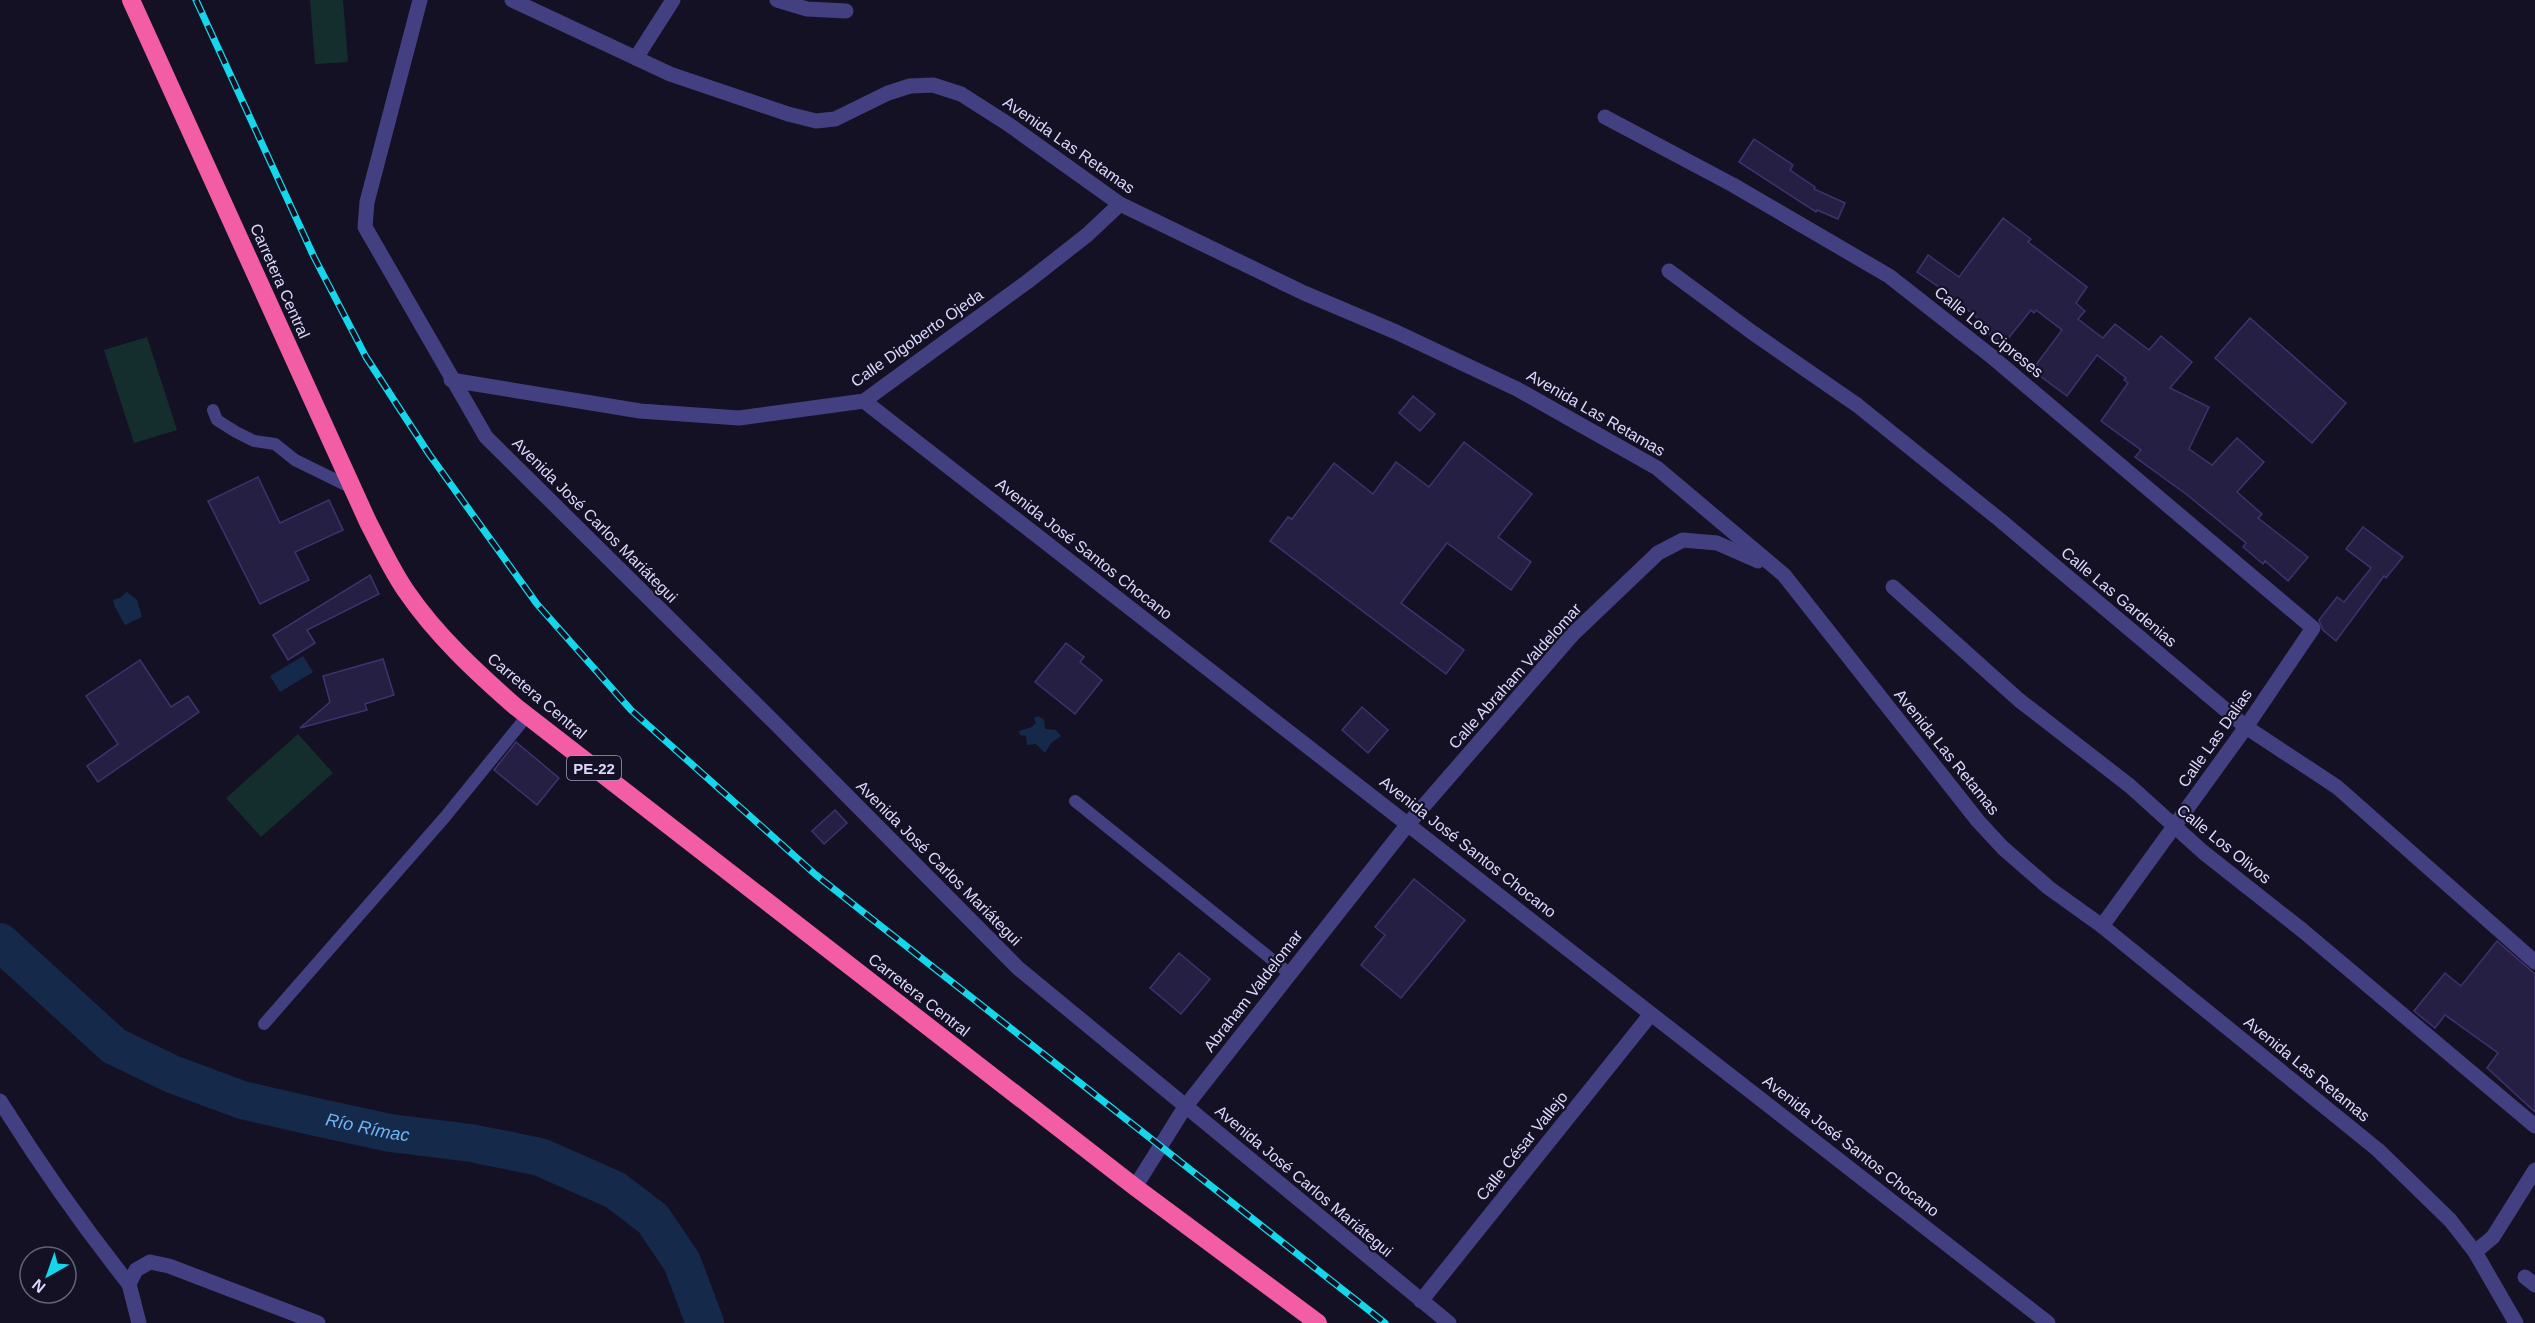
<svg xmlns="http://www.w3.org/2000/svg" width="2535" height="1323" viewBox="0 0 2535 1323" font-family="Arial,sans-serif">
<rect width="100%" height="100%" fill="#141125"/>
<g fill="#142e2d">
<path d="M310 0H343L348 62 315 64Z"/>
<path d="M147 337 177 430 134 443 104 350Z"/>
<path d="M298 734 333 773 261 837 226 798Z"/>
</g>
<g fill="#152a4b">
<path d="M127 592 137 600 142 617 125 625 115 607 113 600 120 598Z"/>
<path d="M303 656 313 672 280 692 270 676Z"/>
<path d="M1038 716 1044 720 1045 729 1056 730 1061 736 1051 743 1045 753 1036 744 1027 745 1026 736 1020 735 1019 731 1032 727 1036 723 1034 718Z"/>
</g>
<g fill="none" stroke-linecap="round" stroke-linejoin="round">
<path stroke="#152a4b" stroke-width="38" id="s1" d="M0 942 114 1046 172 1074 242 1100 316 1117 390 1133 471 1143 540 1157 615 1190 653 1219 682 1262 705 1323"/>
</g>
<g fill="#261f44" stroke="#3e336e" stroke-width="1.5">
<path d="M1754 139 1793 165 1790 170 1815 187 1814 189 1845 203 1838 219 1817 210 1816 212 1739 162Z"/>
<path d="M2003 218 2031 239 2028 242 2087 287 2076 303 2085 311 2078 319 2103 338 2115 324 2149 350 2161 336 2192 362 2170 388 2209 407 2189 449 2212 465 2237 438 2264 462 2237 492 2262 514 2258 518 2308 557 2288 581 2265 561 2263 564 2243 547 2246 543 2186 494 2135 457 2141 450 2101 421 2128 383 2124 380 2126 378 2097 355 2067 396 2032 370 2062 330 2036 310 2034 313 2031 310 2003 345 1979 326 1982 322 1949 294 1917 272 1928 255 1959 277Z"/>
<path d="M2250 318 2346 403 2312 443 2215 358Z"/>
<path d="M1413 396 1435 414 1420 431 1399 413Z"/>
<path d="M1464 442 1532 494 1498 537 1531 562 1511 590 1447 543 1401 603 1464 650 1446 674 1270 541 1288 517 1292 519 1334 463 1373 494 1396 462 1429 487Z"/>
<path d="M258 477 280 523 329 500 343 530 295 552 309 580 260 604 208 501Z"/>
<path d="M2363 527 2403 557 2386 578 2384 576 2336 641 2323 630 2319 620 2337 597 2344 602 2371 568 2346 549Z"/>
<path d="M370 575 379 594 307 630 315 643 288 660 273 635Z"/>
<path d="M1066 643 1084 657 1080 662 1102 680 1075 714 1035 682Z"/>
<path d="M383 659 394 695 365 704 367 710 300 728 330 702 323 676Z"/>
<path d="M140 660 171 707 188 696 199 712 98 782 87 766 118 744 86 696Z"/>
<path d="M1362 707 1388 730 1368 753 1342 730Z"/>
<path d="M516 742 559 778 537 805 494 770Z"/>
<path d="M835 810 847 823 824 844 812 831Z"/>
<path d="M1414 879 1465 920 1401 998 1361 965 1385 935 1375 927Z"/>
<path d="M2497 941 2535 974V1112L2487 1068 2498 1053 2445 1015 2435 1028 2414 1011 2445 973 2461 986Z"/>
<path d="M1179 953 1210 979 1181 1014 1150 988Z"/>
</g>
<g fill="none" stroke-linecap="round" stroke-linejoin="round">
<g stroke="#424080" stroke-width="12">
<path d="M213 410 217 420 236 432 254 441 275 444 295 460 352 488"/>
<path d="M1075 801 1290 974"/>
<path d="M264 1024 445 817 527 716"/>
</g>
<g stroke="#424080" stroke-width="15">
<path d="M420 0 367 202 365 227 486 437 776 724 1018 968 1449 1323"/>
<path d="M512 0 670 74 788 114 816 121 835 119 888 93 910 86 933 85 961 94 1008 124 1120 204 1304 293 1396 332 1517 389 1657 468 1784 575 1978 821 2003 848 2049 888 2102 926 2378 1150 2450 1220 2475 1252 2516 1323"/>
<path d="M777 0 807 9 846 11"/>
<path d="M636 58 673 0"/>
<path d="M1605 117 1733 185 1889 276 1991 356 2313 628 2246 727 2102 926"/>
<path d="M1669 271 1753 333 1857 405 2000 520 2246 727 2337 787 2535 962"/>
<path d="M451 380 640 411 739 418 864 401 1027 282 1087 235 1120 204"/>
<path d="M864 401 2048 1323"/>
<path d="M1893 587 2019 700 2130 786 2203 852 2302 930 2535 1126"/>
<path d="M0 1101C40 1165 82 1225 129 1284"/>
<path d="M1135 1187 1185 1107 1408 824 1573 634 1658 553 1683 540 1717 543 1758 561"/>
<path d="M2475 1252 2493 1237 2535 1170"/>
<path d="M2525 1277 2535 1285"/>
<path d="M1421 1301 1651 1014"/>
<path d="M139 1323 129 1284 136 1270 150 1262 169 1266 318 1323"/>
</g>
<path stroke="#f25da5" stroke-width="18" d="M131 0 368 522C380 545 391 569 406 591 436 635 476 672 516 707L1135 1187 1318 1323"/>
<g stroke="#14d7eb" stroke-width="7">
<path id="rail" d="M196 0 314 257 366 357 429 454 537 604 631 710 816 875 1385 1323"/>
</g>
<use href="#rail" stroke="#141125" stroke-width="4.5" stroke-dasharray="14" stroke-linecap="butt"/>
</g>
<g text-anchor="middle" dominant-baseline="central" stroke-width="4.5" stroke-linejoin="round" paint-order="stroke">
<rect fill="#141125" stroke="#a09cbc" stroke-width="1.5" x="567" y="756" width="54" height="24" rx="4.5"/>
<g font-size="15" font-weight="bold" fill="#dcd8fc">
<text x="594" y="768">PE-22</text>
</g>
<g font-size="16" fill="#dcd8fc" stroke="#141125">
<text transform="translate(1069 145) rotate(35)">Avenida Las Retamas</text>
<text transform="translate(280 281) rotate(66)">Carretera Central</text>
<text transform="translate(1989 332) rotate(39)">Calle Los Cipreses</text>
<text transform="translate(917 338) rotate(-35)">Calle Digoberto Ojeda</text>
<text transform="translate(1596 413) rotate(30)">Avenida Las Retamas</text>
<text transform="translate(595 520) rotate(45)">Avenida José Carlos Mariátegui</text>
<text transform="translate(1084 549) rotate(38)">Avenida José Santos Chocano</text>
<text transform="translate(2119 597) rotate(40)">Calle Las Gardenias</text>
<text transform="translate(1515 676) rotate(-48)">Calle Abraham Valdelomar</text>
<text transform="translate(537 696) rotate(40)">Carretera Central</text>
<text transform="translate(2215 738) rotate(-55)">Calle Las Dalias</text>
<text transform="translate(1947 752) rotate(51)">Avenida Las Retamas</text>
<text transform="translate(2224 844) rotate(39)">Calle Los Olivos</text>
<text transform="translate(1468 847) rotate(38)">Avenida José Santos Chocano</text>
<text transform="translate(939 863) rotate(45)">Avenida José Carlos Mariátegui</text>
<text transform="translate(1253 991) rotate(-52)">Abraham Valdelomar</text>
<text transform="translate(919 995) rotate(38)">Carretera Central</text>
<text transform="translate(2307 1069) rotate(39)">Avenida Las Retamas</text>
<text transform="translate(1522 1146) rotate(-51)">Calle César Vallejo</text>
<text transform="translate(1851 1146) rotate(38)">Avenida José Santos Chocano</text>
<text transform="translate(1304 1181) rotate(40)">Avenida José Carlos Mariátegui</text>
</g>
<g font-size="18" font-style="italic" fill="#6eb6f3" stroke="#141125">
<text stroke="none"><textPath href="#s1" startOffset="422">Río Rímac</textPath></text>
</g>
</g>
<g transform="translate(48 1275) rotate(220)"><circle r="28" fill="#141125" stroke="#64617b" stroke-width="1.5"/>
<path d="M0-4.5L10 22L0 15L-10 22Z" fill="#14d7eb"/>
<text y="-9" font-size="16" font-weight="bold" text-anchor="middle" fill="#dcd8fc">N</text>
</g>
</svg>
